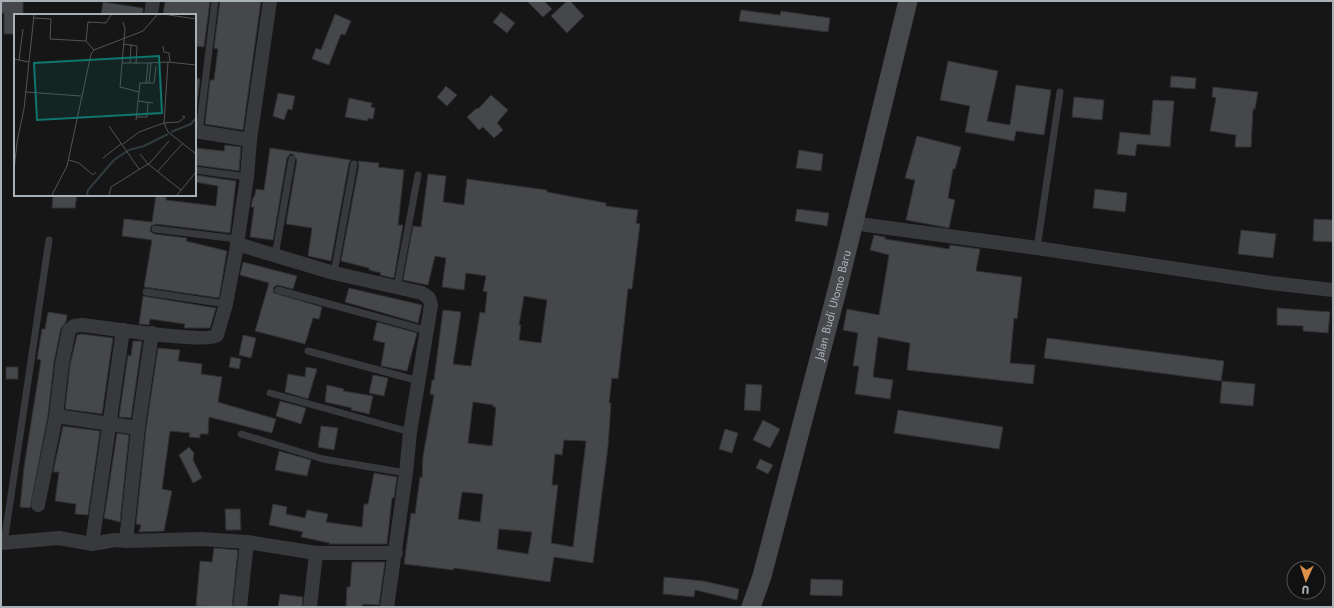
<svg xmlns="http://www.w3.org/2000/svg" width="1334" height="608" viewBox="0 0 1334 608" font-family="Jost,sans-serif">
<rect width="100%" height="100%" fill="#161617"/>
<g fill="#45474a" stroke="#303133" fill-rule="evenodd">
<path d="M1 1H23V15H15V34H4V13H1Z"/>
<path d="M165 1H210L204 47 195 46V15H163Z"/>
<path d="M220 1H261L243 130 205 124 210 80H214L218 49 214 48Z"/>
<path d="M527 1H544L552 9 543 17Z"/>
<path d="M567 1H570L584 16 567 33 551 16Z"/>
<path d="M103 2 143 8V15H101Z"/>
<path d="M741 10 780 15 781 11 830 18 828 32 739 21Z"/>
<path d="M501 12 515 23 507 33 493 22Z"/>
<path d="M335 14 351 21 345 35 341 34 329 65 312 59 316 48 321 50Z"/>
<path d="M948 61 998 71 987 121 1010 125 1016 85 1051 90 1044 135 1016 131 1014 141 965 132 970 106 940 100Z"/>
<path d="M1171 76 1196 78 1195 89 1170 87Z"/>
<path d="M195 78 200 79 195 123Z"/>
<path d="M446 86 457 95 447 106 437 97Z"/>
<path d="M1213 87 1258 92 1255 109H1253L1251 147H1235L1236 135 1210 131 1216 98 1212 97Z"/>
<path d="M278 93 295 96 292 110 288 109 284 120 273 116Z"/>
<path d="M491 95 508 110 497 123 503 130 494 138 483 127 479 130 467 117 477 108 478 109Z"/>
<path d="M1074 97 1104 100 1102 120 1072 117Z"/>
<path d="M349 98 372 103 371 107 375 108 373 119 368 118V121L345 117Z"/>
<path d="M1153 100 1174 101 1170 147 1137 144 1135 156 1117 154 1120 132 1150 135Z"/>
<path d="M917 136 961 147 955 169H953L948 198 955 200 949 228 906 220 915 180 905 178Z"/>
<path d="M225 145 241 147 239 171 195 165V148L224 151Z"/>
<path d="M270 148 351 160 349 163 331 261 308 256 312 228 286 224 297 160 293 154H290L287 158 273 240 250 237 254 207H251L253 197 254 198 256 189 264 190Z"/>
<path d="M799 150 823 154 821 171 796 168Z"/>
<path d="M358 161 379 163 378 167 404 170 398 225H403L394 278 380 275 381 273 369 270V268L341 261 359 165Z"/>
<path d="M428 174 446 176 443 202 464 205 467 179 547 190V192L606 203V206L638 210 636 223 640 224 632 289H628L618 379 612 378 609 403H611L608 447 593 563 554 557 550 582 454 568 453 570 404 564 411 513 415 514 420 477 422 478 423 456 434 395 430 394 432 380H434L443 310 461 312 453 364 471 366 480 312 485 313 487 292 483 291 486 276 466 273 464 290 442 287 446 258 435 256 428 285 403 280 413 226 421 227ZM524 296 547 300 541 343 519 340 521 325H519ZM473 402 493 405V407H496L492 446 468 443ZM564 440 586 441 573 547 551 543 558 485H552L555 454 562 455ZM462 492 483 494 480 522 458 519ZM499 529 532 532 528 554 497 549Z"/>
<path d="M195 175 236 181 230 233 156 224 151 226 150 231 154 234 187 238 186 241 227 251 219 298 144 287 152 240 122 236 124 219 152 222 156 195H166V200L216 206 218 186 195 182Z"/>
<path d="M1095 189 1127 193 1125 212 1093 208Z"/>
<path d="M53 195H77L75 208H52Z"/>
<path d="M797 209 829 213 827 226 795 221Z"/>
<path d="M1314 219 1333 220V242L1313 241Z"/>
<path d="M1241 230 1276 234 1273 258 1238 254Z"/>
<path d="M874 235 885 237V239L949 249 950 245 980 249 976 271 1022 277 1017 319 1014 318 1010 363 1035 365 1033 384 907 370 910 343 878 337 873 377 893 380 890 399 855 394 859 366H853L858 333 843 330 847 309 879 315 889 255 870 250Z"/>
<path d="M243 262 297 276 293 289 277 285 273 288 274 293 322 307 319 319 313 318 305 344 255 331 269 283 240 275Z"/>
<path d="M349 288 422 305 418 323 345 302Z"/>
<path d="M143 296 216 308 210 328H184L185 324 150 319 149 325 139 324Z"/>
<path d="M1277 308 1330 312 1328 333 1303 331V326L1277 325Z"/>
<path d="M48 312 67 315 66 322 61 328 54 362 48 415 30 508 20 507 24 467 41 360 37 359 42 329H45Z"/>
<path d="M377 322 417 333 407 371 381 366 385 343 373 340Z"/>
<path d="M82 334 113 338 102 414 65 409 70 365 77 335Z"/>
<path d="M243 335 256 338 251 358 239 355Z"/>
<path d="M1047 338 1224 361 1221 381 1044 358Z"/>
<path d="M133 341H142L131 418 119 417 128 355 131 356Z"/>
<path d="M158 348 180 350 178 361 202 364 201 374 222 377 218 402 276 419 272 433 209 417 208 434H200V438L189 437 190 433 170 431 162 489 172 491 164 531 139 532 141 525 136 524 146 429Z"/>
<path d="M231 357 241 359 239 369 229 367Z"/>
<rect x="6" y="367" width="12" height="12"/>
<path d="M306 367 317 369 308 399 285 392 288 374 305 377Z"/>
<path d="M373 375 388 378 384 396 369 393Z"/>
<path d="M1222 381 1255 384 1253 406 1220 403Z"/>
<path d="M746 384 762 385 760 411 744 410Z"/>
<path d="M327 385 344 389 343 391 373 396 369 414 351 410 352 408 325 402Z"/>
<path d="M280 401 306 408 301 424 276 416Z"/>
<path d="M898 410 1003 427 999 449 894 433Z"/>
<path d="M763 420 780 429 770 448 753 440Z"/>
<path d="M63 426 100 431 88 515 75 514 76 504 55 501 59 472H53Z"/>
<path d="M321 426 338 428 334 450 318 447Z"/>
<path d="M725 429 738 433 732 453 719 449Z"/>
<path d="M117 433 129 435 120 522 104 518Z"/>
<path d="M189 447 194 453 193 460 202 478 193 483 179 455Z"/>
<path d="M279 451 311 460 307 476 275 470Z"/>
<path d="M760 459 773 465 768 474 756 468Z"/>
<path d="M374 473 397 477 394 498H392L387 544H329L330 543 301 537 303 532 269 525 273 504 287 507 286 514 305 518 307 510 328 514 326 522 362 527 364 504H368Z"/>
<path d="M225 509H240L241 530H226Z"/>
<path d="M214 548 238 550 232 607 196 606 200 561 212 562Z"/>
<path d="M352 562H385L379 605 363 604 362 607H346L347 587H350Z"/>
<path d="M664 577 703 581 739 589 737 600 695 590 694 597 663 594Z"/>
<path d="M811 579 843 580 842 596 810 595Z"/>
<path d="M280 594 303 597 302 607H278Z"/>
</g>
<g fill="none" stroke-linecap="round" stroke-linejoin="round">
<g stroke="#37393c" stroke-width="7">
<path d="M199 132 215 1"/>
<path d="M195 170 247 177"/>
<path d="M155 229 237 239"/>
<path d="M1037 248 1060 92"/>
<path d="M275 256 292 159"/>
<path d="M334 273 354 164"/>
<path d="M397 287 418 175"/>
<path d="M278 290 428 331"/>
<path d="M146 292 226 304"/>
<path d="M308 351 419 381"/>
<path d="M270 393 410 432"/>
<path d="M241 434 323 459 406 473"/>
<path d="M4 543 49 240"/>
</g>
<g stroke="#37393c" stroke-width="14">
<path d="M151 15 153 1"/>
<path d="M195 131 250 140"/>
<path d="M852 223 1037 248 1271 283 1333 290"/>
<path d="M237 244 334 273 422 293 429 298 431 305 410 432 406 473 387 607"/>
<path d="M56 416 138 428"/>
<path d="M38 505 56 416 62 364 69 330 74 326 82 325C101 327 207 344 217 335L226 304 236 251 247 177 250 140 270 1"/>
<path d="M126 541 201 539 247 542 316 553H396"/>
<path d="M1 543 59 538 92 544 115 540 126 541 138 428 152 333"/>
<path d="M92 544 123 330"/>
<path d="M240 607 247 542"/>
<path d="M310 607 316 553"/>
</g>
<path stroke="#46484c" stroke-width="19" id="s1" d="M751 607 762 576 839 283 908 1"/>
</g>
<g text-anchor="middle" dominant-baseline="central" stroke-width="3" stroke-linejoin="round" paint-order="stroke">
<g font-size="12" fill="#a9b0b6" stroke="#111112">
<text stroke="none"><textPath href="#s1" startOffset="313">Jalan Budi Utomo Baru</textPath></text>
</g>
</g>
<g transform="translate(14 14)">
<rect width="182" height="182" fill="#161617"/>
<path fill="none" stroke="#303b3f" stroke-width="2" d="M157 118 177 110 182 104M73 181 74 176 100 146 115 136 130 132 154 120"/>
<path fill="none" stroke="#515457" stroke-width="1" d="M155 1 182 5M20 4 37 5 36 25 72 27 80 36M109 8 111 15 106 73 125 78M72 27 74 8 92 9 97 1M109 30 123 32 122 50M149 32 150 38 155 39 156 48M0 45 15 48M5 46 9 15M154 48 150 109 154 118 182 140M108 49H134M116 49 117 30M132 69 134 49 154 48 182 51M135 69 137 49M12 78 67 82M124 87 139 89M122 103H133L134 88M122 106 126 69H140L142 52M95 112 125 155M109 130 125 118 150 109 165 108 171 103 168 102M126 140 134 150M89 144 108 129M55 146 65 149 79 161 82 158M135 150 155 127M0 157 3 128 10 95 20 1M144 157 169 129M38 181 53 152 77 40 80 36 129 17 143 1M95 181 97 173 134 150 167 176M163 181 182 158"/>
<path fill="#0f766e" fill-opacity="0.15" stroke="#0f766e" stroke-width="2" d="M145 42 148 99 23 106 20 49Z"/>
<rect width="182" height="182" fill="none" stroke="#a9b0b6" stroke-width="2"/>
</g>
<rect width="1334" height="608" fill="none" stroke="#a9b0b6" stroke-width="4"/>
<g transform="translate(1306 580) rotate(183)"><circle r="19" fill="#111112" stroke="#4e5154"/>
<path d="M0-3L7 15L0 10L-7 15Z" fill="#dd9048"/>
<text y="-6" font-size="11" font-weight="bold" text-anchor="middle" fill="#a9b0b6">U</text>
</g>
</svg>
